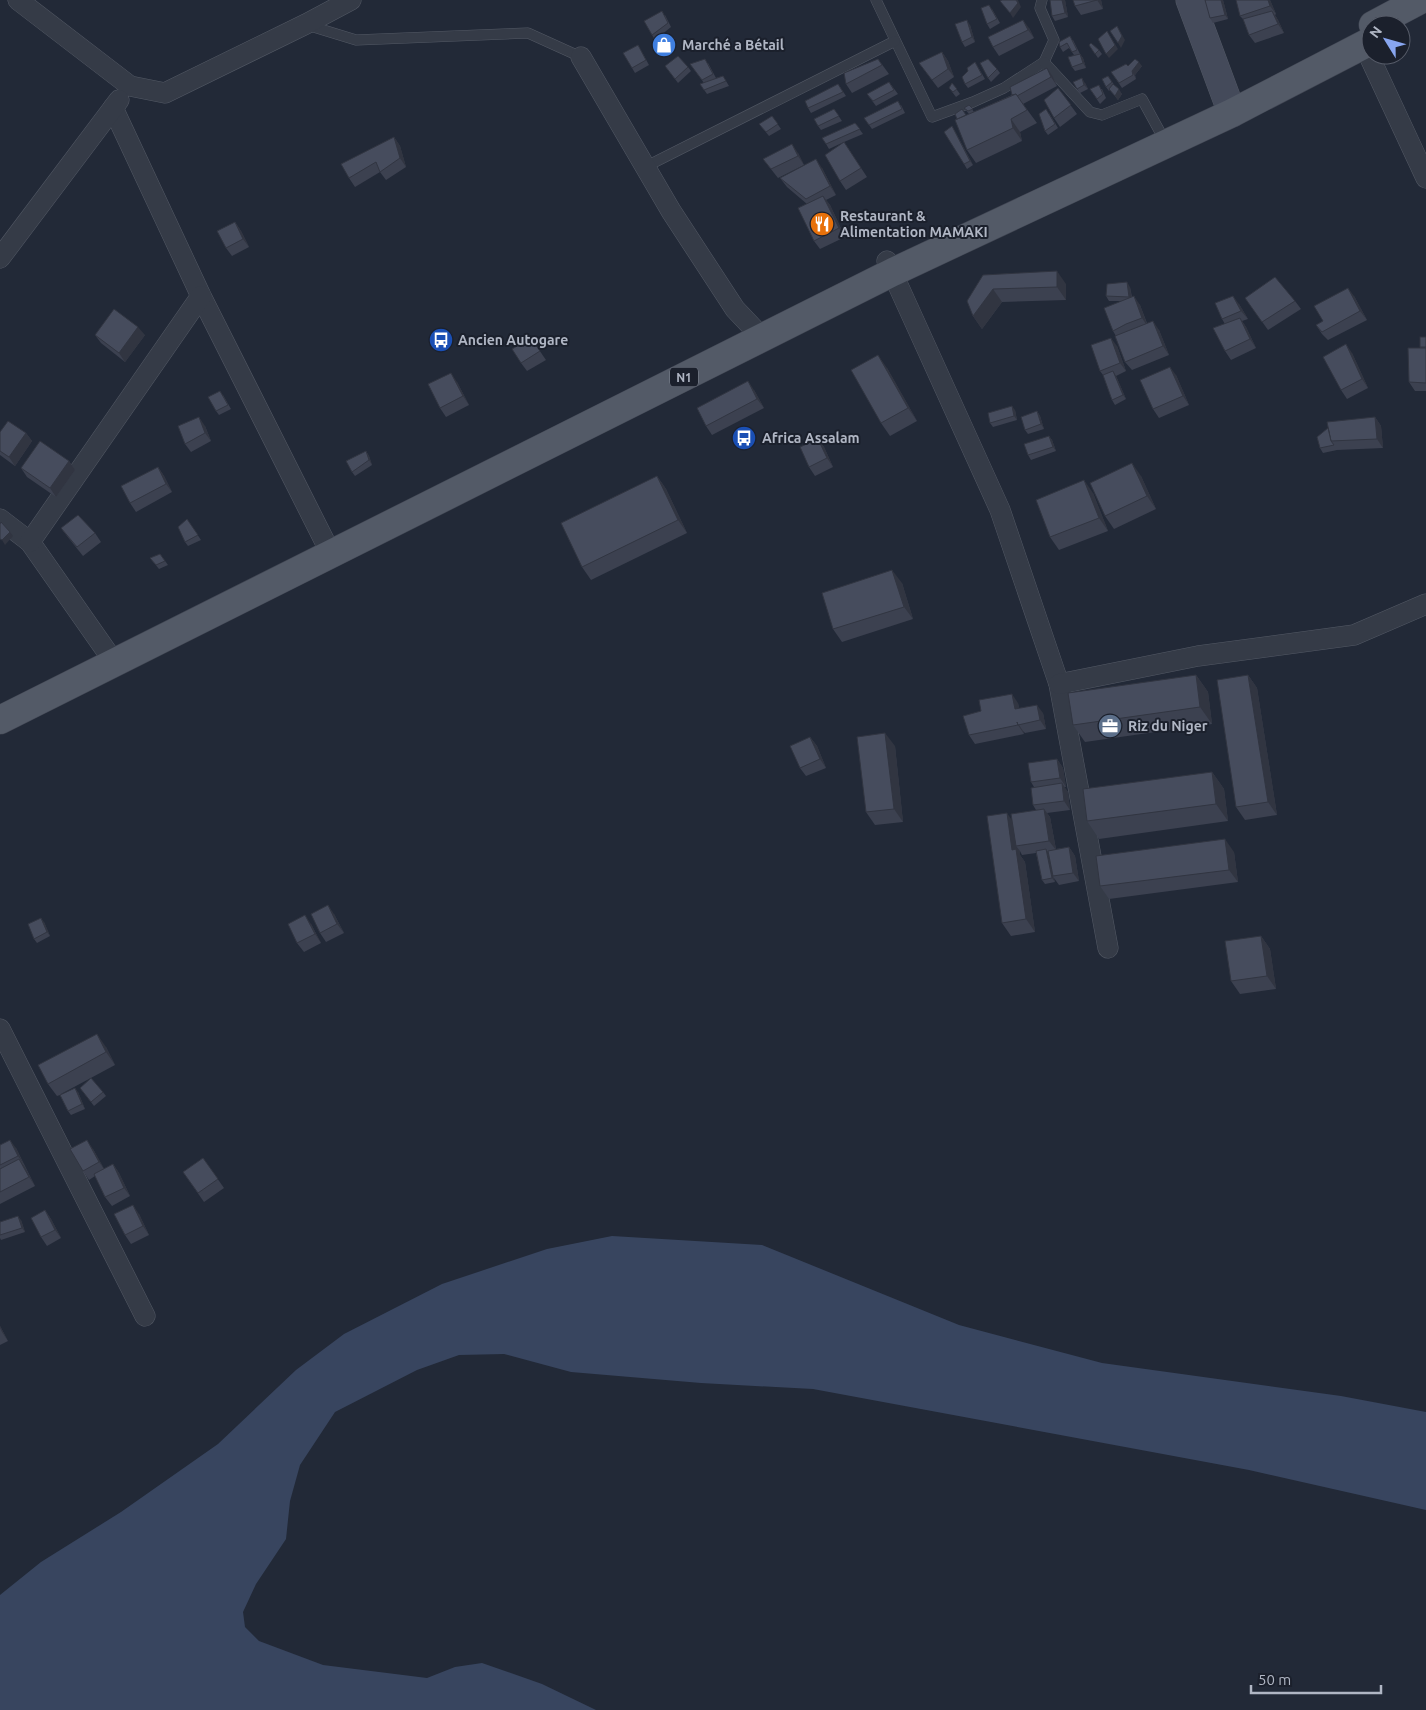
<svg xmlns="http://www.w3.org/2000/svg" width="1426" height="1710" viewBox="0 0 1426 1710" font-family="Ubuntu,sans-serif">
<rect width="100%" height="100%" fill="#222937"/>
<path fill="#38455f" d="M612 1236 762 1245 959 1325 1102 1363 1341 1396 1426 1412V1510L1249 1470 813 1389 701 1383 571 1372 504 1354 459 1355 417 1370 335 1412 300 1465 290 1501 286 1539 256 1584 243 1612 245 1627 259 1641 323 1665 427 1678 455 1667 482 1663 542 1684 596 1710H0V1595L41 1562 121 1512 218 1444 296 1370 344 1334 442 1284 547 1249Z"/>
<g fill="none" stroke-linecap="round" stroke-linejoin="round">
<g stroke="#535965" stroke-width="11">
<g id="service">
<path d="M876 0 932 117 973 102 1004 88 1044 62 1054 40 1040 8 1042 0"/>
<path d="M307 25 356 40 528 33 581 57"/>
<path d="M1044 62 1090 112 1102 115 1142 99 1160 132"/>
<path d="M645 167 895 41"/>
</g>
</g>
<g stroke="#535965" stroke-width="21">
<g id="minor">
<path d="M18 0 130 86 165 93 306 24 351 0"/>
<path d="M1364 45 1426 178"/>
<path d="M581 57 671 211 735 309 753 328 759 339"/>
<path d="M113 108 201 296 325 542"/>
<path d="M0 258 119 100"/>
<path d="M887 261 1000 510 1059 684 1108 948"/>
<path d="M0 519 30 542 107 652"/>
<path d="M30 542 201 296"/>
<path d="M1059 684 1198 656 1354 635 1426 604"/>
<path d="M0 1029 145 1316"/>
</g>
</g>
<g stroke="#535965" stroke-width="29">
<path id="secondary" d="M1190 0 1232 113"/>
</g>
<g stroke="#3f4451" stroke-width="29">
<g id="primary">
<path d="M1373 25 1420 0"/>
<path d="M0 720 893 272 1232 113 1371 41"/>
</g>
</g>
<use href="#service" stroke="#353b47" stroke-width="10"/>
<use href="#minor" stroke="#353b47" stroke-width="20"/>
<use href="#secondary" stroke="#444a5a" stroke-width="28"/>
<use href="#primary" stroke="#535a67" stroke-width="28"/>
</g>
<g fill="#3c4150">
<path d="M1065 0 1068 17 1055 21 1052 16Z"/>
<path d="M1073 0H1101L1103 9 1081 15 1075 6Z"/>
<path d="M1223 0 1228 19 1213 23 1210 18Z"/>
<path d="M1270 0 1276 14 1275 15 1278 20 1284 33 1255 43 1249 35 1243 19 1240 16Z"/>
<path d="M992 9 1000 23 990 29 987 24Z"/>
<path d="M665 15 671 27 655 40 652 35Z"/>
<path d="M970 25 975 42 965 47 962 42Z"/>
<path d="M1029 28 1034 38 999 56 993 47Z"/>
<path d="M1073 40 1080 54 1083 58 1086 68 1075 71 1072 67 1074 55 1069 48 1063 52 1060 47Z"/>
<path d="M638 45 649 65 635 73 632 68Z"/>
<path d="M1089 45 1099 50 1102 54 1098 58Z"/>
<path d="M942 52 948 61 954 77 938 88 919 63Z"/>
<path d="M878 59 889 74 852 93 846 84Z"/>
<path d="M975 62 985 79 968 88 965 84 968 71Z"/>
<path d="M708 63 716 78 723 76 729 86 707 94 700 84 704 83 690 64Z"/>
<path d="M665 66 688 67 691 71 678 83Z"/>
<path d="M1128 66H1142L1135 75 1136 79 1122 88 1111 72Z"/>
<path d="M997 69 1000 73 991 82 988 78Z"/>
<path d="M1108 76 1115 86 1122 94 1118 100 1110 90 1109 91 1106 87Z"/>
<path d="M1053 77 1057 86 1023 104 1037 123 1020 132 1022 141 976 163 967 150 957 119 969 114 964 108 969 105 974 112 1012 95 1010 87Z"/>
<path d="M889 82 898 94 876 106 867 94Z"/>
<path d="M952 83 960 94 956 97 949 88Z"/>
<path d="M1085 83 1088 89 1080 93 1077 89Z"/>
<path d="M838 84 846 96 811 113 808 108Z"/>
<path d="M1058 88 1077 114 1060 127 1054 118Z"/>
<path d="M1090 89H1102L1106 98 1100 104Z"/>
<path d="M901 105 905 113 872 129 864 118Z"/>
<path d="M834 109 842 121 821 130 818 126Z"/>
<path d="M1049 113 1058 128 1048 135 1045 131Z"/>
<path d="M772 116 781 129 769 136 759 124Z"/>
<path d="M855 123 863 134 844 142 867 177 846 190 840 181 844 142 829 149 826 144Z"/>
<path d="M952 126 973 165 967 169 964 164Z"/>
<path d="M394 137 400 146 406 167 386 180 380 172 355 187 349 178Z"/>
<path d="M798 153 804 165 778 178 763 159Z"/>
<path d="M822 168 836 195 826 200 830 205 845 237 820 249 814 241 807 204 787 187 780 178Z"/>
<path d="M235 222 241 231 249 247 232 256 226 248Z"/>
<path d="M983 275 1066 284V300L1002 302 982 329 973 316Z"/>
<path d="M1130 287 1132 297 1140 305 1147 323 1159 330 1169 355 1132 370 1125 362 1116 336 1113 331 1122 301H1109L1106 296Z"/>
<path d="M1354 296 1367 320 1328 340 1322 334 1316 325 1323 321Z"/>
<path d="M1245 298 1295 301 1301 309 1268 330Z"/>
<path d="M1239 304 1248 319 1242 321 1246 327 1256 348 1231 360 1225 351V324L1222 319Z"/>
<path d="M95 335H145L125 362 101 343Z"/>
<path d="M1426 337V391H1415L1409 382 1420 348V347Z"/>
<path d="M531 338 546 360 527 371 521 363Z"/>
<path d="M1117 346 1126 371 1116 376 1126 399 1115 405 1112 400 1103 375 1100 371Z"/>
<path d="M1352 353 1368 388 1347 399 1341 390Z"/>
<path d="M887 368 917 421 890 436 881 423Z"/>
<path d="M1176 375 1189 405 1159 418 1153 409Z"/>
<path d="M457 382 469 405 446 417 440 408Z"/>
<path d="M754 390 764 408 712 435 706 426Z"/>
<path d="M223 395 231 409 219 415 216 411Z"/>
<path d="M1015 410 1017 420 993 427 990 423Z"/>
<path d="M1037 411 1040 416 1044 429 1028 434 1025 430Z"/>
<path d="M1375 417 1381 426 1383 448 1337 450 1323 453 1320 448 1317 437Z"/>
<path d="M205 426 211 441 191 452 185 444Z"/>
<path d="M0 432 26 433 32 441 15 466 0 455Z"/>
<path d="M1049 436 1052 440 1056 451 1031 460 1028 455Z"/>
<path d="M818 439 824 447 833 467 815 476 809 467Z"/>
<path d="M366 451 369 456 372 465 355 476 352 472Z"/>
<path d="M69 461 75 470 56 497 27 477 21 468Z"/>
<path d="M158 467 164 476 172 492 136 512 130 503Z"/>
<path d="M657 476 666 489 687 533 591 580 582 567Z"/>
<path d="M1141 476 1156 509 1114 529 1105 516Z"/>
<path d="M1093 493 1108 531 1059 550 1050 537Z"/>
<path d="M187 519 201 540 188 546 185 542Z"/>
<path d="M61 528 95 533 101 542 83 556 67 536Z"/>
<path d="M160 554 168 565 159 569 150 558Z"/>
<path d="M902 583 913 619 842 642 833 629Z"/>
<path d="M1196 675 1208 692 1212 724 1085 742 1073 725Z"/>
<path d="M1248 675 1257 688 1277 815 1245 820 1236 807Z"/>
<path d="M1018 703 1019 708 1043 713 1046 729 1025 733 1023 731 1024 734 975 744 969 735 981 711Z"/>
<path d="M810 737 817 746 826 768 806 776 800 768Z"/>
<path d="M895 746 903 822 875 825 866 812Z"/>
<path d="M1057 759 1063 768 1066 787H1064L1068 792 1070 810 1047 813 1050 817 1056 849 1069 847 1075 856 1079 881 1059 885 1054 878 1055 882 1045 884 1042 880 1036 853 1022 855 1020 851V855L1025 862 1035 932 1011 936 1002 923 1012 821 1036 810 1033 805 1034 787 1031 782Z"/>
<path d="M1212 772 1224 789 1228 821 1099 839 1087 821Z"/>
<path d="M1234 852 1238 882 1109 899 1100 886Z"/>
<path d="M334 914 344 933 326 942 320 933Z"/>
<path d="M44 922 50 936 37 943 34 939Z"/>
<path d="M311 924 321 943 304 952 297 943Z"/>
<path d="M1261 936 1270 949 1276 989 1240 994 1231 981Z"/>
<path d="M106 1047 115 1065 61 1094 78 1092 85 1109 71 1115 68 1111 60 1095 57 1096 48 1084Z"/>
<path d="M80 1088 103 1092 106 1096 94 1106Z"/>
<path d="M0 1145 16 1148 35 1186 0 1204Z"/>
<path d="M93 1149 104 1169 113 1164 119 1173 130 1196 112 1206 105 1197 95 1176 89 1180 83 1171Z"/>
<path d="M203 1158 224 1188 204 1202 183 1172Z"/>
<path d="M45 1210 51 1219 61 1238 47 1246 41 1237Z"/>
<path d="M139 1214 149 1235 131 1244 125 1235Z"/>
<path d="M21 1220 25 1232 1 1240 0 1238V1222Z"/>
<path d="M0 1326 8 1341 0 1345Z"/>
</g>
<g fill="#313541">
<path d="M1016 0H1018L1021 7 1013 18 1010 13Z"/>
<path d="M1062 0H1065L1068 17 1065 13Z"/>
<path d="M1097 0H1101L1103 9Z"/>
<path d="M1221 0H1223L1228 19 1225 15Z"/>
<path d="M1268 0H1270L1276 14 1270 6Z"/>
<path d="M1272 11 1278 20 1284 33 1278 24Z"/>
<path d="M967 20 970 25 975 42 972 37Z"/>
<path d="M1023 20 1029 28 1034 38 1028 30Z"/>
<path d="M1117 26 1125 40 1121 48 1118 43Z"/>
<path d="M1107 31 1118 49 1109 58 1106 54Z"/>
<path d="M942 52 948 61 954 77 948 69Z"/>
<path d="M1080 54 1083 58 1086 68 1083 63Z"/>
<path d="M1139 62 1142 66 1135 75 1136 79 1132 71Z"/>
<path d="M1047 68 1053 77 1057 86 1051 77Z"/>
<path d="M1082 78 1085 83 1088 89 1084 85Z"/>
<path d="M1119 89 1122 94 1118 100 1115 96Z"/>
<path d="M1011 119 1020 132 1022 141 1013 128Z"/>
<path d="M952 126 955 131 973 165 970 161Z"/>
<path d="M394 137 400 146 406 167 400 158Z"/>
<path d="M792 144 798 153 804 165 798 156Z"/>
<path d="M816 159 822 168 836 195 830 186Z"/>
<path d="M823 196 830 205 845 237 839 228Z"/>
<path d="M235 222 241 231 249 247 243 239Z"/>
<path d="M1057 271 1066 284V300L1057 287Z"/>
<path d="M1127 282 1130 287 1132 301 1129 297Z"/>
<path d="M1348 288 1354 296 1367 320 1360 311Z"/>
<path d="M993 289 1002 302 982 329 973 316Z"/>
<path d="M1134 296 1140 305 1148 327 1142 318Z"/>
<path d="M1233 296 1239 304 1248 319 1241 311Z"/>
<path d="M1240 318 1246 327 1256 348 1250 339Z"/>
<path d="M1153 321 1159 330 1169 355 1163 346Z"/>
<path d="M138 327 145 335 125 362 119 353Z"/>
<path d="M1111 338 1117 346 1126 371 1120 363Z"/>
<path d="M1346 344 1352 353 1368 388 1362 379Z"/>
<path d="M878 355 887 368 917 421 908 408Z"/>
<path d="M1170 367 1176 375 1189 405 1183 396Z"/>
<path d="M1113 371 1116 376 1126 399 1123 395Z"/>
<path d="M451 373 457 382 469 405 463 396Z"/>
<path d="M748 381 754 390 764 408 757 399Z"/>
<path d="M1012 406 1015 410 1017 420 1014 416Z"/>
<path d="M1037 411 1040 416 1044 429 1041 424Z"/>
<path d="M199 417 205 426 211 441 205 433Z"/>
<path d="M1375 417 1381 426 1383 448 1377 439Z"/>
<path d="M26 433 32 441 15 466 9 457Z"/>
<path d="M1049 436 1052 440 1056 451 1053 447Z"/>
<path d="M818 439 824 447 833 467 827 458Z"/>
<path d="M366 451 369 456 372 465 369 460Z"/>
<path d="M69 461 75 470 56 497 50 488Z"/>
<path d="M1132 463 1141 476 1156 509 1147 496Z"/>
<path d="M158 467 164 476 172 492 166 484Z"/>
<path d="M657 476 666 489 687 533 678 520Z"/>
<path d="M1084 480 1093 493 1108 531 1099 518Z"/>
<path d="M10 532 13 536 5 545 2 540Z"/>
<path d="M892 570 902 583 913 619 904 607Z"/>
<path d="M1196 675 1208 692 1212 724 1200 707Z"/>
<path d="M1248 675 1257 688 1277 815 1268 802Z"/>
<path d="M1012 694 1018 703 1021 718 1015 709Z"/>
<path d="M1037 705 1043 713 1046 729 1040 720Z"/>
<path d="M1017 722 1023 731 1024 734 1018 725Z"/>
<path d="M885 733 895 746 903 822 894 809Z"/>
<path d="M810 737 817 746 826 768 820 759Z"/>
<path d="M1057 759 1063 768 1066 787 1060 778Z"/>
<path d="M1212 772 1224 789 1228 821 1216 804Z"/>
<path d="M1062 783 1068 792 1070 810 1064 801Z"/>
<path d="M1044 809 1050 817 1056 850 1049 841Z"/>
<path d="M1007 813 1016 826V846L1020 851V855L1025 862 1035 932 1026 919 1012 850Z"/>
<path d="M1225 839 1234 852 1238 882 1229 870Z"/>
<path d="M1069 847 1075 856 1079 881 1073 873Z"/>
<path d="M1046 849 1049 854 1053 876 1055 882 1052 878Z"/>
<path d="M328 905 334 914 344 933 337 924Z"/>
<path d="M305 915 311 924 321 943 315 934Z"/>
<path d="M41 918 44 922 50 936 47 932Z"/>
<path d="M1261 936 1270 949 1276 989 1267 976Z"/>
<path d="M97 1034 106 1047 115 1065 106 1052Z"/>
<path d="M75 1088 78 1092 85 1109 82 1104Z"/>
<path d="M10 1140 16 1148 24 1165 18 1156Z"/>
<path d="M87 1140 93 1149 105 1170 99 1162Z"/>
<path d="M19 1159 25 1167 35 1186 29 1177Z"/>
<path d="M113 1164 119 1173 130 1196 124 1188Z"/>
<path d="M133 1205 139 1214 149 1235 143 1226Z"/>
<path d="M45 1210 51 1219 61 1238 55 1230Z"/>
<path d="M18 1216 21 1220 25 1232 22 1228Z"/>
<path d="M0 1326 8 1341 2 1332 0 1328Z"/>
</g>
<g fill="#464c5d" stroke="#313541">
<path d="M1002 0H1016L1018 3 1010 13 1000 1Z"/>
<path d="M1050 0H1062L1065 13 1052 16Z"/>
<path d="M1073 0H1097L1075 6Z"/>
<path d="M1205 0H1221L1225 15 1210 18Z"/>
<path d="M1236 0H1268L1270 6 1240 16Z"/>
<path d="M989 5 997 19 987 24 981 8Z"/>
<path d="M662 11 668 23 652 35 644 21Z"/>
<path d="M1272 11 1278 24 1249 35 1243 19Z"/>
<path d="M967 20 972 37 962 42 955 24Z"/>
<path d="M1023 20 1028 30 993 47 988 37Z"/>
<path d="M1117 26 1122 36 1118 43 1110 31Z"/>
<path d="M1107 31 1115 45 1106 54 1098 39Z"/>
<path d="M1070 36 1077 50 1072 52 1067 43 1060 47 1059 42Z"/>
<path d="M1091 43 1099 50 1095 54 1089 45Z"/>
<path d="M638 45 646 60 632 68 623 53Z"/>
<path d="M942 52 948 69 932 80 919 63Z"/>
<path d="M1080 54 1083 63 1072 67 1068 57Z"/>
<path d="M678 56 688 67 675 79 665 66Z"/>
<path d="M705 59 713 74 702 80 690 64Z"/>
<path d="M878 59 882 65 846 84 844 73Z"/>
<path d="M988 59 997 69 988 78 980 63Z"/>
<path d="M1135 59 1139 62 1132 71 1133 75 1119 83 1111 72 1126 64 1128 66Z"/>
<path d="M975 62 982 75 965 84 962 77 968 71 967 68Z"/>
<path d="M1047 68 1051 77 1017 96 1016 94 1012 95 1010 87Z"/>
<path d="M723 76 726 81 704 90 700 84Z"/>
<path d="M1108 76 1112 82 1106 87 1102 79Z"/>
<path d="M1082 78 1084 85 1077 89 1073 82Z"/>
<path d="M889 82 894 90 873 101 867 94Z"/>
<path d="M952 83 957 89 953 92 949 88Z"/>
<path d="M838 84 843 92 808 108 805 101Z"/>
<path d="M1113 84 1119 89 1115 96 1109 89Z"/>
<path d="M1099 85 1103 94 1097 99 1090 89Z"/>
<path d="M1058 88 1071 105 1054 118 1044 100Z"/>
<path d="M1016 94 1027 110 1011 119 1013 128 967 150 955 120Z"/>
<path d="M898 101 902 109 869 125 864 118Z"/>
<path d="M969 105 973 109 968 111 964 108Z"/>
<path d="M834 109 839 116 818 126 814 119Z"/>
<path d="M962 109 966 115 957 119 955 114Z"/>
<path d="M1046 109 1055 124 1045 131 1039 114Z"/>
<path d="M772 116 778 124 766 132 759 124Z"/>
<path d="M855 123 860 129 826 144 822 138Z"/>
<path d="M952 126 970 161 964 164 944 132Z"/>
<path d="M394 137 400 158 380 172 376 162 349 178 341 164Z"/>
<path d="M844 142 861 168 840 181 825 155Z"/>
<path d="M792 144 798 156 771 169 763 159Z"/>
<path d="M816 159 830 186 806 199 780 178Z"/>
<path d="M823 196 839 228 814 241 798 208Z"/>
<path d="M235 222 243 239 226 248 217 231Z"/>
<path d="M1057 271V287L993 289 973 316 967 301 983 275Z"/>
<path d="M1275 277 1295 301 1262 322 1245 298Z"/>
<path d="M1127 282 1129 297 1106 296 1107 284Z"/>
<path d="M1348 288 1360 311 1322 332 1316 325 1323 321 1314 306Z"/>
<path d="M1134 296 1142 318 1126 324 1113 331 1104 308Z"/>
<path d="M1233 296 1241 311 1222 319 1215 303Z"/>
<path d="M114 309 138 327 119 353 95 335Z"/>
<path d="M1240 318 1250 339 1225 351 1213 328Z"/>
<path d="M1153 321 1163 346 1125 362 1115 336Z"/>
<rect x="1420" y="337" width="6" height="10"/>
<path d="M531 338 540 351 521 363 512 349Z"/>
<path d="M1111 338 1120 363 1100 371 1091 345Z"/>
<path d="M1346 344 1362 379 1341 390 1323 357Z"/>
<path d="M1408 348H1426V383L1409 382Z"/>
<path d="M878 355 908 408 881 423 851 370Z"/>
<path d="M1170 367 1183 396 1153 409 1140 380Z"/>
<path d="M1113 371 1123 395 1112 400 1103 375Z"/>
<path d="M451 373 463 396 440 408 428 384Z"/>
<path d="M748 381 757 399 706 426 697 408Z"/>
<path d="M220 391 228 405 216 411 208 397Z"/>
<path d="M1012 406 1014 416 990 423 988 413Z"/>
<path d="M1037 411 1041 424 1025 430 1021 417Z"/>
<path d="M199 417 205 433 185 444 178 426Z"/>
<path d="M1375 417 1377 439 1331 441 1327 422Z"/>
<path d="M8 421 26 433 9 457 0 451V432Z"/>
<path d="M1328 428 1331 441 1334 445 1320 448 1317 437Z"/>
<path d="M1049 436 1053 447 1028 455 1024 444Z"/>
<path d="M818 439 827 458 809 467 800 447Z"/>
<path d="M40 441 69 461 50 488 21 468Z"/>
<path d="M366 451 369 460 352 472 346 461Z"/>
<path d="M1132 463 1147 496 1105 516 1090 483Z"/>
<path d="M158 467 166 484 130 503 121 486Z"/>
<path d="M657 476 678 520 582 567 561 523Z"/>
<path d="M1084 480 1099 518 1050 537 1036 500Z"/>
<path d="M78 515 95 533 77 547 61 528Z"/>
<path d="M187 519 198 535 185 542 178 527Z"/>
<path d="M1 522 10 532 2 540 0 539V524Z"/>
<path d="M160 554 165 561 156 565 150 558Z"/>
<path d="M892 570 904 607 833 629 822 593Z"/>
<path d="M1196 675 1200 707 1073 725 1068 693Z"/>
<path d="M1248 675 1268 802 1236 807 1217 680Z"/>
<path d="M1012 694 1015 709 1037 705 1040 720 1018 725 1017 722 1018 725 969 735 963 716 981 711 979 700Z"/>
<path d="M885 733 894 809 866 812 857 737Z"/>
<path d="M810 737 820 759 800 768 790 746Z"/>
<path d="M1057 759 1060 778 1031 782 1028 763Z"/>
<path d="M1212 772 1216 804 1087 821 1083 789Z"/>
<path d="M1062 783 1064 801 1033 805 1031 788Z"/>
<path d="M1044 809 1049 841 1016 846 1011 814Z"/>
<path d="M1007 813 1012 850 1016 849 1026 919 1002 923 987 816Z"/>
<path d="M1225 839 1229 870 1100 886 1096 856Z"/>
<path d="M1069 847 1073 873 1053 876 1048 851Z"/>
<path d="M1046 849 1052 878 1042 880 1036 851Z"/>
<path d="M328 905 337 924 320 933 311 914Z"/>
<path d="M305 915 315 934 297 943 288 924Z"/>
<path d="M41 918 47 932 34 939 28 924Z"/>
<path d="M1261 936 1267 976 1231 981 1225 941Z"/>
<path d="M97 1034 106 1052 48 1084 38 1065Z"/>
<path d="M91 1078 103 1092 91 1102 80 1088Z"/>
<path d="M75 1088 82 1104 68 1111 60 1095Z"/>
<path d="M10 1140 18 1156 0 1165V1145Z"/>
<path d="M87 1140 99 1162 83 1171 70 1149Z"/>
<path d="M203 1158 218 1179 198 1193 183 1172Z"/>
<path d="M19 1159 29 1177 0 1192V1169Z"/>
<path d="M113 1164 124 1188 105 1197 94 1174Z"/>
<path d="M133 1205 143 1226 125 1235 114 1214Z"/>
<path d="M45 1210 55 1230 41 1237 31 1218Z"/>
<path d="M18 1216 22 1228 0 1235V1222Z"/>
</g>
<defs>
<g id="shop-disc" transform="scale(1.25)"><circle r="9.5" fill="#3f7fe0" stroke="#1b202c"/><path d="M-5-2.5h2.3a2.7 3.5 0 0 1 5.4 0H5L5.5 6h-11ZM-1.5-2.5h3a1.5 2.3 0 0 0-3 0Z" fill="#fff"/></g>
<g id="restaurant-disc" transform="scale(1.25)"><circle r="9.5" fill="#e8710a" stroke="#1b202c"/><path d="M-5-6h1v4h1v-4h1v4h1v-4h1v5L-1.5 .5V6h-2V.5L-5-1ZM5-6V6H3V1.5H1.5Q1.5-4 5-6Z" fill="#fff"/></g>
<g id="bus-disc" transform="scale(1.25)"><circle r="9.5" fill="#1a4fb4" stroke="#1b202c"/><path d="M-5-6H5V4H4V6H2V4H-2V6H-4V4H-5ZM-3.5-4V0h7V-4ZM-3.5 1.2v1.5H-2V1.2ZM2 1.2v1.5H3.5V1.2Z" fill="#fff"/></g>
<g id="office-disc" transform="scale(1.25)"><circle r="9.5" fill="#5c6f8a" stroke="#1b202c"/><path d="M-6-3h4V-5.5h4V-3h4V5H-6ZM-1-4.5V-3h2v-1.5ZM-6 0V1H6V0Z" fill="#fff"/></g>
</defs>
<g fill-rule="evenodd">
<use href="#shop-disc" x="664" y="45"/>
<use href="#restaurant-disc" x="822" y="224"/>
<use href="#bus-disc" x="441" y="340"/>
<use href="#bus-disc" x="744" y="438"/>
<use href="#office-disc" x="1110" y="726"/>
</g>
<g text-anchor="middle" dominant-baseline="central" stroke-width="4" stroke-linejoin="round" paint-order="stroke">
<rect fill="#1b202c" stroke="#838996" stroke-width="1" x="670" y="367.5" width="28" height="19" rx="4"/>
<g font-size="12" font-weight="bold" fill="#b0b6c4">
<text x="684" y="377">N1</text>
</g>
<g font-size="14" font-weight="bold" fill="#b0b6c4" stroke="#1b202c" text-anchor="start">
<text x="682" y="45">Marché a Bétail</text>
<text x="840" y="216">Restaurant &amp;<tspan x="840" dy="16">Alimentation MAMAKI</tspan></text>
<text x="458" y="340">Ancien Autogare</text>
<text x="762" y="438">Africa Assalam</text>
<text x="1128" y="726">Riz du Niger</text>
</g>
</g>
<g transform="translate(1386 40) rotate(307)"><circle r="24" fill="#1b202c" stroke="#575c69"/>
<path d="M0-4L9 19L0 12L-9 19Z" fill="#88a6f0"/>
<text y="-8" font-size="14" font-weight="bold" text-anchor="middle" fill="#b0b6c4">N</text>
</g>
<path d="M1251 1685v8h130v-8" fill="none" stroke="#b0b6c4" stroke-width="2.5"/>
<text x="1258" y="1685" font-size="15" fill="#b0b6c4" stroke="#1b202c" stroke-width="4" paint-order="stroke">50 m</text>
</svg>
